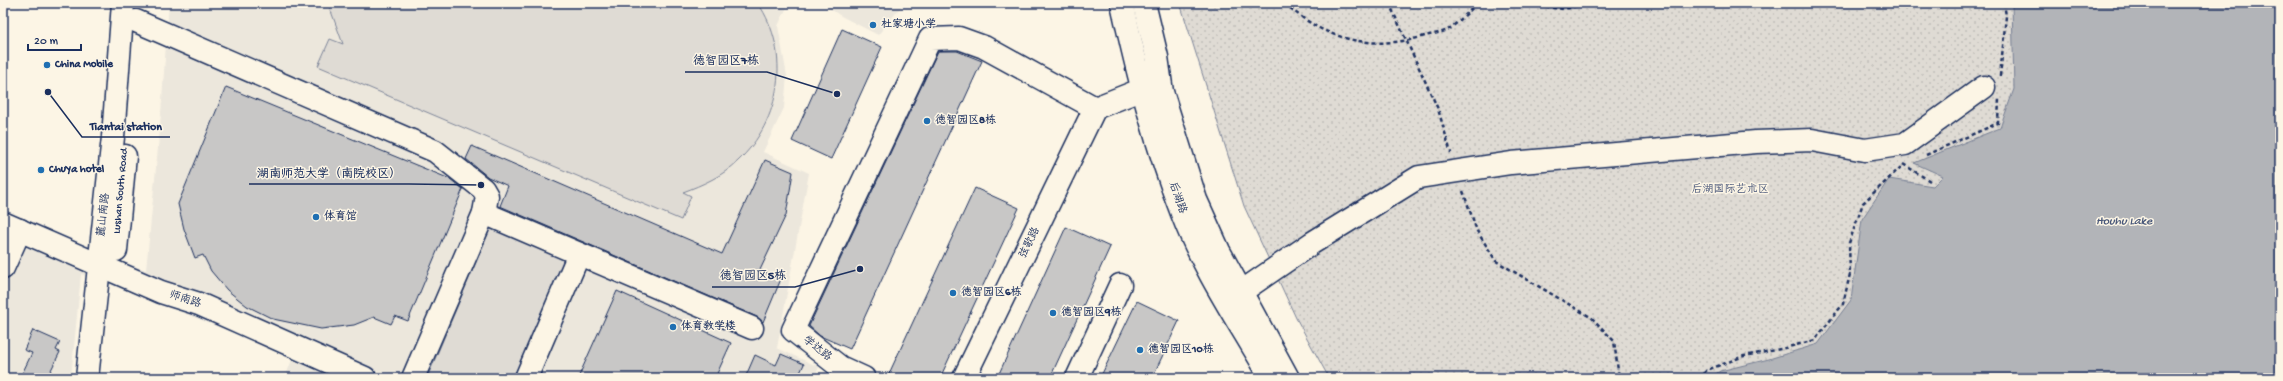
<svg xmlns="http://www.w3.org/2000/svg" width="2283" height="381" viewBox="0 0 2283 381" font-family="'Gochi Hand','LXGW WenKai TC',sans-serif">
<defs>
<pattern id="park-dots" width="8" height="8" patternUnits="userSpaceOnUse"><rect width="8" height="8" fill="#dfdbd4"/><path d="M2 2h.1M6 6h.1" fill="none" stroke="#bfbcb8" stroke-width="1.8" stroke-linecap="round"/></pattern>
</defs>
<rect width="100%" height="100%" fill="#fcf5e5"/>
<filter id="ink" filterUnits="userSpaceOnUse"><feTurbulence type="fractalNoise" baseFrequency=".025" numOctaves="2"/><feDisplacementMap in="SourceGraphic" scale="8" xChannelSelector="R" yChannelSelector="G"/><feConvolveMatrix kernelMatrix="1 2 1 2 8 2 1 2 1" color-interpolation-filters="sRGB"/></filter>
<g filter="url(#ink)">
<g fill="#ece7dc">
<path d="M169 3H207L213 6 215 3H789L778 26 787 76 784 108 763 152 809 173 777 348 819 367 814 378H285L293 357 144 297 81 274 71 378H3V215L76 245 146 270 160 127Z"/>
<path d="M821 3H904L878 35 841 16Z"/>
</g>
<path fill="url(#park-dots)" stroke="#7d8599" d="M1180 3H2280V378H1329L1296 318 1244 206Z"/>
<g fill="#dfdbd4" stroke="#7d8599">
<path d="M328 3H758C792 53 781 121 738 161 723 176 702 185 683 192L691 196 681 220 318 66 330 39 343 44Z"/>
<path d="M493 222 570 255 517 378H427Z"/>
</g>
<path fill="#b2b4b8" stroke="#767f94" d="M2012 3H2280V378H1710L1720 371 1769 359 1818 344 1851 300 1862 219 1889 179 1933 186 1943 176 1914 163 2000 128 2014 89Z"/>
<g fill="#c8c7c6" stroke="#1b2f5e">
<path d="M842 29 882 47 831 159 792 141Z"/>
<path d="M938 51H957L982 61 850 349 820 336 809 326Z"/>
<path d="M226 87 450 179 463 189 408 321 395 316 391 324 374 317 354 325 321 329 273 319 247 306 227 290 211 271 203 255 195 258 184 229 178 204Z"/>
<path d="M472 146 722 254 765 160 793 172 786 215 760 270 781 279 763 322 757 317 500 206 508 186 488 177 466 159Z"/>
<path d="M975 188 1019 208 940 378H887Z"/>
<path d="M1066 227 1110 247 1050 378H997Z"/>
<path d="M617 291 731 343 715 378H578Z"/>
<path d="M1137 301 1179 321 1152 378H1100Z"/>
<path d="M33 330 60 342 56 350 60 352 47 378H20L32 353 24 350Z"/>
<path d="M781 354 804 364 799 375 805 378H745L755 355 776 365Z"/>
</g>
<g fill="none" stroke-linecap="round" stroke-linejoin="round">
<g stroke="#1b2f5e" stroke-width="25">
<g id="minor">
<path d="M136 21 435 151 483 189 487 196 484 213 752 328"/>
<path d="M3 223 161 292 199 304 365 378"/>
<path d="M3 268 20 230"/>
<path d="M1241 292 1312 243 1419 177 1511 163 1756 142 1812 140 1865 150 1905 144 1984 87"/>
<path d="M413 378 484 213"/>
<path d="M526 378 579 254"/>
<path d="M864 378 840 367 793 330 930 39 959 38 984 47 1095 108 1143 89"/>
<path d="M964 378 1095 108"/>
<path d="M1077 378 1120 285"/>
</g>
</g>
<g stroke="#1b2f5e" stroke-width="25">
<g id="major">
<path d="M1122 3C1138 75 1156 147 1183 216 1205 273 1241 325 1271 378"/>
<path d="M1144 3 1157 57 1162 92 1196 200 1219 251 1288 378"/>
<path d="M116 250 125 156"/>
<path d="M87 378 113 137 123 3"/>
</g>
</g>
<g stroke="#1b2f5e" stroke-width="2.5" stroke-dasharray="4 3" stroke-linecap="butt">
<path d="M1285 3C1324 41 1374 51 1425 36 1432 34 1442 33 1449 29 1459 22 1469 11 1478 3"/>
<path d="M1389 3 1438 109 1451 153"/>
<path d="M1539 3C1552 10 1569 11 1582 3"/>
<path d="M2000 76 2006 16 2004 3"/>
<path d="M1926 155 1998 123 1999 99"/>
<path d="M1903 164 1930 181"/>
<path d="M1463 191 1477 231 1496 261 1592 318 1614 341 1619 378"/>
<path d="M1699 378 1707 370 1744 356 1781 349 1815 340 1843 304 1850 274 1849 243 1863 203 1903 165"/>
</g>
<use href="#minor" stroke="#fcf5e5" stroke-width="22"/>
<use href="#major" stroke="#fcf5e5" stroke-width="22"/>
</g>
</g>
<g fill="#1f6fb2" stroke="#fcf5e5" stroke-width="1.5">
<circle cx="873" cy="25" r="4"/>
<circle cx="47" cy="65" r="4"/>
<circle cx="927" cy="121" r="4"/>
<circle cx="41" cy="170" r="4"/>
<circle cx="316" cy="217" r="4"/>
<circle cx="953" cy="293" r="4"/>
<circle cx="1053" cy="313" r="4"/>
<circle cx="673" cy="327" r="4"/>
<circle cx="1140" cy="350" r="4"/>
</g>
<g text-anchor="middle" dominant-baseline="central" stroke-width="3" stroke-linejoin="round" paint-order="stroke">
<g font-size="11" font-weight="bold" fill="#1b2f5e" stroke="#fcf5e5" text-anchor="start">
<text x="881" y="25">杜家塘小学</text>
<text x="55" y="65">China Mobile</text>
<text x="935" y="121">徳智园区8栋</text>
<text x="49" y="170">ChuYa hotel</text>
<text x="324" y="217">体育馆</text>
<text x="961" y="293">徳智园区6栋</text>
<text x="1061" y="313">德智园区9栋</text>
<text x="681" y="327">体育教学楼</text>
<text x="1148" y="350">德智园区10栋</text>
</g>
<g font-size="11" fill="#425176" stroke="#fcf5e5">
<text x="1730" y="190">后湖国际艺术区</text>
</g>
<g font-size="11" fill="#1b2f5e" stroke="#fcf5e5">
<text transform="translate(121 191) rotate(-85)">Lushan South Road</text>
<text transform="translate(1177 198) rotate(71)">后湖路</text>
<text transform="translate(104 215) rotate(-84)">麓山南路</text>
<text transform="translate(1030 243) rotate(-64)">弦歌路</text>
<text transform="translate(185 300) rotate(18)">师南路</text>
<text transform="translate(817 349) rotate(38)">学达路</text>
</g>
<g font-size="12" font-style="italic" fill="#485779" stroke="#fcf5e5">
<text x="2124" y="222">Houhu Lake</text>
</g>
</g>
<path fill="none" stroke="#1b2f5e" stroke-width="1.5" d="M837 94L767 72H685M48 92L82 137H170M481 185L409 184H249M860 269L795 287H712"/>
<g fill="#1b2f5e" stroke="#fcf5e5" stroke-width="1.5">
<circle cx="837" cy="94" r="4"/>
<circle cx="48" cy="92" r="4"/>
<circle cx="481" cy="185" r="4"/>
<circle cx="860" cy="269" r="4"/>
</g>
<g font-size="12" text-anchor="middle" font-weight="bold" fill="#1b2f5e" stroke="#fcf5e5" stroke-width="3" stroke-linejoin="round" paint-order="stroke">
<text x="726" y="64">徳智园区7栋</text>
<text x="126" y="130">Tiantai station</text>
<text x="329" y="177">湖南师范大学（南院校区）</text>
<text x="753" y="279">徳智园区5栋</text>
</g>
<rect width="2283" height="381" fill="none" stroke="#fcf5e5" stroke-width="16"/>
<rect x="8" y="8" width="2267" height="365" fill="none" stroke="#1b2f5e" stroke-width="1.5" filter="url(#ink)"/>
<path d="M28 44v6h53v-6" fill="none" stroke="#1b2f5e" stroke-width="2"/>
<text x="34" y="44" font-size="12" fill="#1b2f5e" stroke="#fcf5e5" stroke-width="3" paint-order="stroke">20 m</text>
</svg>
